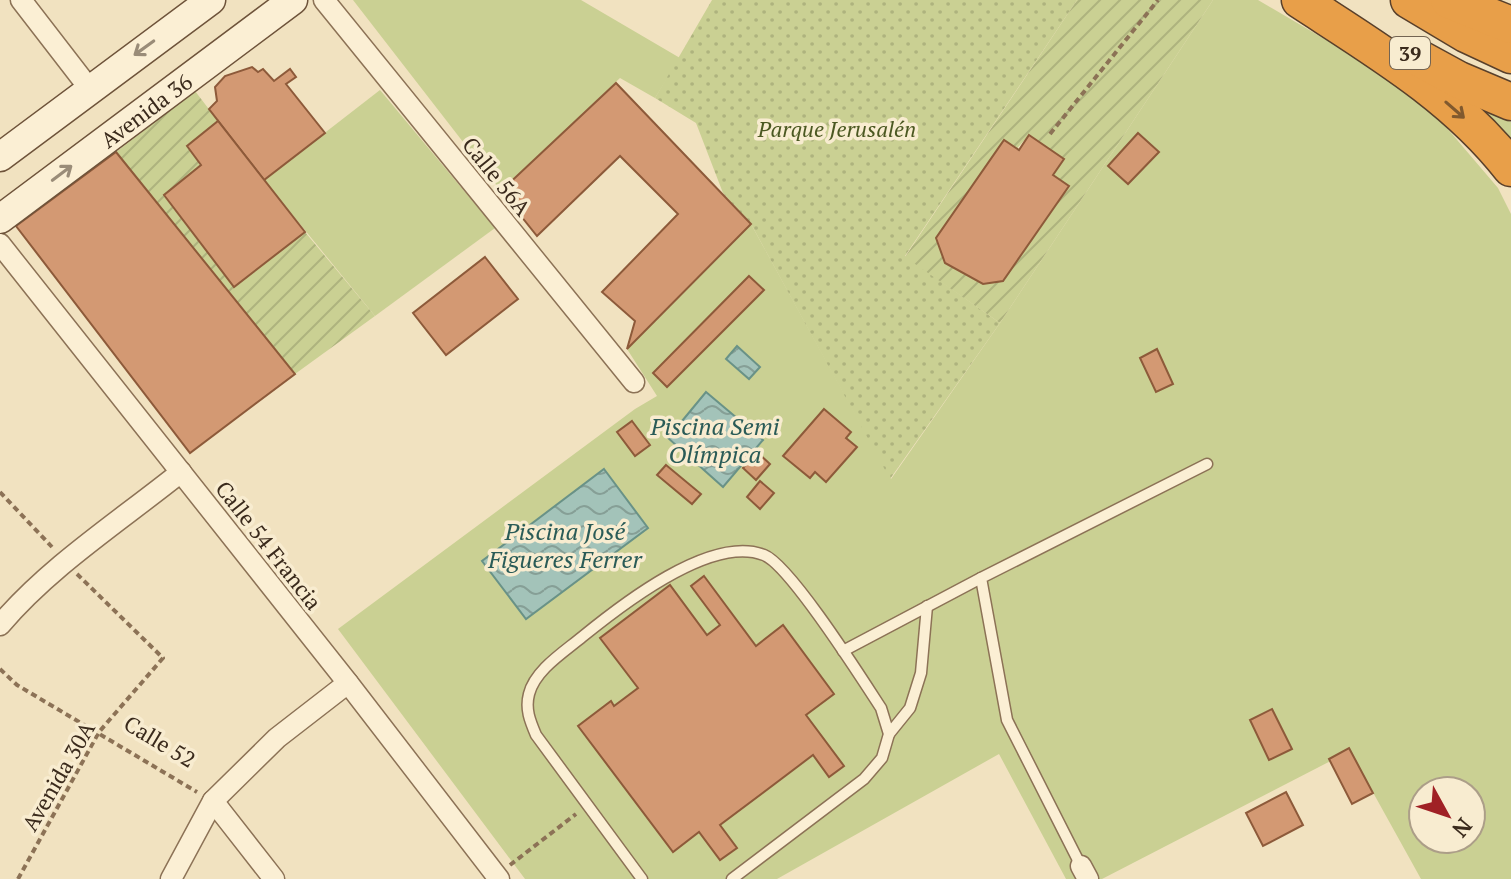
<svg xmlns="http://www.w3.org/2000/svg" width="1511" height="879" viewBox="0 0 1511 879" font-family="'PT Serif',serif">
<defs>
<pattern id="park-dots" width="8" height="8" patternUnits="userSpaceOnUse" patternTransform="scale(2)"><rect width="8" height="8" fill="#cad093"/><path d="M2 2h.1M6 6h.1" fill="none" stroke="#aeb37e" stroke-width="1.8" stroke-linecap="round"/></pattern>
<pattern id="garden-furrows" width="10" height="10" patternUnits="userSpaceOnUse" patternTransform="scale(2)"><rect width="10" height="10" fill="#cad093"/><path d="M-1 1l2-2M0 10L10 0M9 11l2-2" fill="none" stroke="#aeb37e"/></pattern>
<pattern id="water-waves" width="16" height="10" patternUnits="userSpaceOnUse" patternTransform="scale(2)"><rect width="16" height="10" fill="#a3c3b9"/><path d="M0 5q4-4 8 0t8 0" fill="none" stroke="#869f96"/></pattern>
</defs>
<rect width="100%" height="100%" fill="#f1e2c0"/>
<g fill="#cad093" fill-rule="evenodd">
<path d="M353 0H581L680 58 655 98 620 78 501 191Z"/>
<path d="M1213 0H1258L1362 61 1435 114 1498 188 1511 214V879H1421L1350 751 1102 879H1066L999 754 777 879H525L338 629 635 409 657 396 627 349 751 224 891 479 1000 323ZM1423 791H1471V839H1423Z"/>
<path d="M380 90 495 228 375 316 264 180Z"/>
<path d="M1466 102 1511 122V147Z"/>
</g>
<path fill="url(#park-dots)" d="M712 0H1077L905 256 1000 323 890 479 751 224 723 193 696 123 655 98Z"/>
<g fill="url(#garden-furrows)" fill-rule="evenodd">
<path d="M1077 0H1213L1000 323 905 257ZM1029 135 1063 158 1053 175 1068 186 1003 281 983 284 945 263 936 238Z"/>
<path d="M195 91 218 121 187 146 201 165 164 196 234 287 305 232 375 316 295 374 116 152Z"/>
</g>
<g fill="url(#water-waves)" stroke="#699287" stroke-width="2">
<path d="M737 346 760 367 749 379 726 359Z"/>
<path d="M706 392 763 440 723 487 668 438Z"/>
<path d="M604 469 648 528 526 619 482 561Z"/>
</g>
<g fill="#d39973" stroke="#8d5a3a" stroke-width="2">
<path d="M252 67 258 72 263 69 274 81 290 69 296 77 286 84 325 133 264 180 209 109 217 101 215 87 225 76Z"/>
<path d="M616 83 751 224 627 349 635 321 602 292 678 214 620 156 537 236 501 191Z"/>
<path d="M218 121 305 232 234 287 164 195 201 165 187 146Z"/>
<path d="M1138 133 1159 152 1128 184 1108 166Z"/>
<path d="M1029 135 1064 159 1053 175 1069 186 1003 281 983 284 945 263 936 238 1004 140 1019 150Z"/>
<path d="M116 152 295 374 190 453 16 226Z"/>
<path d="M485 257 518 299 446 355 413 313Z"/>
<path d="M749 276 764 290 667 387 653 373Z"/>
<path d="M1157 349 1173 384 1156 392 1140 358Z"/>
<path d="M824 409 851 432 846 438 857 447 826 482 815 472 810 478 783 456Z"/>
<path d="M632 421 650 445 635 456 617 432Z"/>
<path d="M757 452 770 464 756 480 743 468Z"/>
<path d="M666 465 701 494 692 504 657 475Z"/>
<path d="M760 481 774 493 760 509 747 497Z"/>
<path d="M704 576 756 646 783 625 834 694 806 715 844 766 829 777 813 755 720 825 737 848 720 860 699 832 673 852 578 726 611 701 614 706 638 688 600 638 670 585 707 635 720 625 691 586Z"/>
<path d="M1272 709 1292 749 1269 760 1250 720Z"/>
<path d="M1349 748 1373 793 1352 804 1329 759Z"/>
<path d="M1286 792 1303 825 1263 846 1246 813Z"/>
</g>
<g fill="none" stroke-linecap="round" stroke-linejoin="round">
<g stroke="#8c7256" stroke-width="13">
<g id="lane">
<path d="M843 651 981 578"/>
<path d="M889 734 910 708 921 673 927 606"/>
<path d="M1081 866 1007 720 981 578 1207 464"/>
<path d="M642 879 536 735C530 721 525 709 529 694 535 670 564 652 582 637 620 606 711 534 764 555 790 565 862 679 881 708L889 734 882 758 864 779 732 879"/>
</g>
</g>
<g stroke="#8c7256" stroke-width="23">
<g id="street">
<path d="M21 0 89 88"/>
<path d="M324 0 634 382"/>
<path d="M0 244 348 683 499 879"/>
<path d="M0 625C50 566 120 521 181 472"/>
<path d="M213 801 274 879"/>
<path d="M1081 866 1088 879"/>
<path d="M171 879 213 801 277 738 348 683"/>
</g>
</g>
<g stroke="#6e533a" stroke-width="31">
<g id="secondary">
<path d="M0 157 211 0"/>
<path id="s1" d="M0 219 293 0"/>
</g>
</g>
<g stroke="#59402b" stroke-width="39">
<g id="highway">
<path d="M1300 0C1375 49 1455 96 1511 168"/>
<path d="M1409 0 1466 34 1511 55"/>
<path d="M1449 0 1511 25"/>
<path d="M1415 56 1459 80 1511 102"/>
</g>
</g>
<g stroke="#8c7256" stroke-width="4" stroke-dasharray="6 4" stroke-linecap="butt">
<path d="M1050 134 1158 0"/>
<path d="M0 492 52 547"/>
<path d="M0 669 17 685 197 792"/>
<path d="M510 865 576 814"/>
<path d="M18 879 99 732 163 658 77 574"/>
</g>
<use href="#lane" stroke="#fbefd4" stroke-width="10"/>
<use href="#street" stroke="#fbefd4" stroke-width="20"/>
<use href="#secondary" stroke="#fbefd4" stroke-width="28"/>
<use href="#highway" stroke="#e89f49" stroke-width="36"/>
</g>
<defs><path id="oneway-shaft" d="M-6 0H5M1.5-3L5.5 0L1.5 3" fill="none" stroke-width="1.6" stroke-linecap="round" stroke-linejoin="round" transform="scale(2)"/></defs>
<g stroke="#9a8c78">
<use href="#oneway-shaft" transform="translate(144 48) rotate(144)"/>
<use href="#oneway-shaft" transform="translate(62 173) rotate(-37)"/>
</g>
<use stroke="#80592e" href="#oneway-shaft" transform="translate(1455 110) rotate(41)"/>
<g text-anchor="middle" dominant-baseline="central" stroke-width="7" stroke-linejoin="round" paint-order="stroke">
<rect fill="#f8ecd0" stroke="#736452" stroke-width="2" x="1390" y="37" width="40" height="32" rx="6"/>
<g font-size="20" font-weight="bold" fill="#3a2a1c">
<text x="1410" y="53">39</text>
</g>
<g font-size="22" fill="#3a2a1c" stroke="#f8ecd0">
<text stroke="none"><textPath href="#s1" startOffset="182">Avenida 36</textPath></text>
<text transform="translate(497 176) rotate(51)">Calle 56A</text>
<text transform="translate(269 545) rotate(52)">Calle 54 Francia</text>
<text transform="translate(160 741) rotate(31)">Calle 52</text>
<text transform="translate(58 776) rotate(-60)">Avenida 30A</text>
</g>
<g font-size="22" font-style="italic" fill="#4b5821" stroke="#f8ecd0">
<text x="837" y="128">Parque Jerusalén</text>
</g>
<g font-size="24" font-style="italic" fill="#2a5b57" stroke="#f8ecd0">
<text x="715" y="426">Piscina Semi<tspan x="715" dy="28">Olímpica</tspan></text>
<text x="565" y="531">Piscina José<tspan x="565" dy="28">Figueres Ferrer</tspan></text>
</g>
</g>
<g transform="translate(1447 815) rotate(130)"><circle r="38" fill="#f8ecd0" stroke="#ac9e88" stroke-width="2"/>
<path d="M0-6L14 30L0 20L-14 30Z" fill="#a02125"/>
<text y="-12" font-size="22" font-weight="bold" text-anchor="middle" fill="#3a2a1c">N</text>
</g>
</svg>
